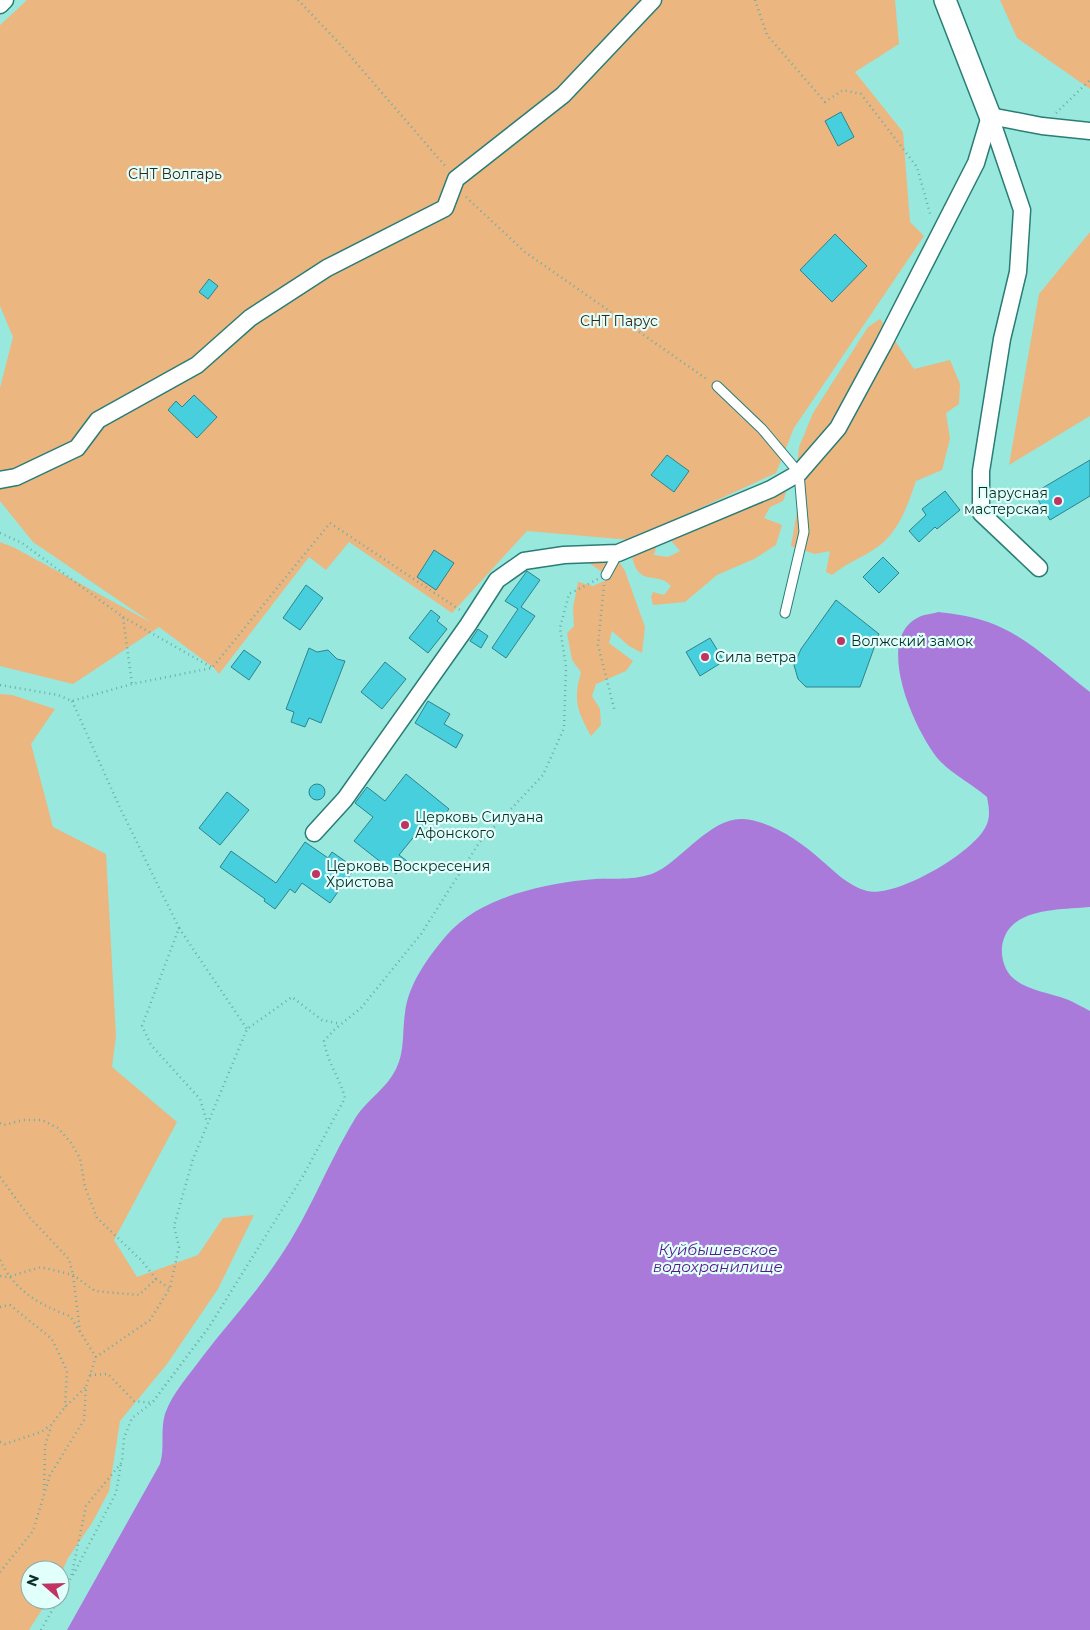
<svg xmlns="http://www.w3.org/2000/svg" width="1090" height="1630" viewBox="0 0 1090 1630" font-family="Montserrat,sans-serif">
<rect width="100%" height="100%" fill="#98e8de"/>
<g fill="#ecb680">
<path d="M27 0H895L899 44 855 72 903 132 910 222 924 236 794 428 776 473 631 540 527 531 452 613 349 542 326 570 309 557 219 674 214 668 159 627 73 684 0 666V542L15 548 152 623 33 542 0 501V388L13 337 0 306V25Z"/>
<path d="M1000 0H1090V89L1017 38Z"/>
<path d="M1090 232V416L1009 465 1039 294Z"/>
<path d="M880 319 914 369 950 360 960 384 959 404 946 413 950 439 942 470 916 481C907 507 898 535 873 550 859 559 845 564 832 575L826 572 830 551 815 554 791 546 798 506 795 486 799 447 813 413 868 327Z"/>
<path d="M773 481 786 493 783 501 770 507 764 518 782 525 776 545 754 559 717 575 685 602 653 605 651 597 653 592 664 595 671 586C657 569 637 591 631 551L657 545 654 555 668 557 680 551 669 538Z"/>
<path d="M590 546 610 548 625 571 645 627 642 653 629 646 612 631 609 643 633 661 626 671 596 684 592 696 600 709 601 725 591 736C577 710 573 701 581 672L572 660 567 633 574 626 573 608 578 582 593 586 611 578 586 561Z"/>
<path d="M0 694 12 695 55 709 31 744 53 827 106 854 116 1036 112 1067 177 1122 114 1240 137 1277 198 1255 223 1218 254 1215 218 1289 167 1364 120 1421 109 1491 92 1523 68 1558 60 1576V1570H30V1600H48L29 1630H0Z"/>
</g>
<path fill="#aa7ada" d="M938 612C955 614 971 616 988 622 1026 635 1058 668 1090 692V907C1059 910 1007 907 1002 947 1001 958 1005 971 1013 978 1026 990 1050 993 1066 999 1074 1002 1082 1007 1090 1011V1630H67L160 1464C165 1448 160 1431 165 1414 172 1393 190 1374 203 1356 226 1326 252 1298 273 1267 307 1221 326 1166 356 1117 367 1100 387 1088 396 1069 405 1051 402 1033 405 1013 408 985 428 957 446 936 464 915 488 903 515 894 541 886 568 881 595 879 615 878 640 881 658 871 683 858 712 817 743 819 771 821 800 841 820 859 834 871 848 886 867 891 896 898 971 854 985 828 991 818 989 808 987 797 972 784 953 775 939 760 916 733 872 639 919 617 925 614 932 614 938 612Z"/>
<g fill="#48cfde" stroke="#2f838c">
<path d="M841 112 854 137 838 146 825 121Z"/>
<path d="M835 234 867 266 832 302 800 270Z"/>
<path d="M209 279 218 286 208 299 199 292Z"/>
<path d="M194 395 217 417 197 438 168 410 176 401 182 407Z"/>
<path d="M667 455 689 471 674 492 651 475Z"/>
<path d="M1090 460V496L1050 520 1034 493Z"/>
<path d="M945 491 960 510 937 529 935 527 919 542 909 531 926 515 922 509Z"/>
<path d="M434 550 454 563 436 590 417 577Z"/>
<path d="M883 557 899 573 879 593 863 577Z"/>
<path d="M527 571 540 580 521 607 535 616 506 658 492 648 518 609 505 601Z"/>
<path d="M306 585 323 598 300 630 283 618Z"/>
<path d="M836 600 879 634 860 687H806L798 679 794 665 801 649Z"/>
<path d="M431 610 440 617 437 621 447 629 428 653 409 638Z"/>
<path d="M478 629 488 636 481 648 470 641Z"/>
<path d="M710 638 724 661 700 676 686 652Z"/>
<path d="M309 648 317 652 328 650 337 659 345 661 321 723 309 718 305 727 291 722 294 712 286 709Z"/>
<path d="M244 650 261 662 249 680 231 667Z"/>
<path d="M385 662 406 679 382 709 361 692Z"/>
<path d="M428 701 450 714 444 724 463 735 456 748 415 723Z"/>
<path d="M406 774 449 809 438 823 430 817 399 855 407 861 396 874 354 841 373 817 355 803 367 787 385 801Z"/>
<circle cx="317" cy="792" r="8"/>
<path d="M227 792 249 810 220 845 199 828Z"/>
<path d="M305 842 328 858 332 852 355 868 330 903 302 883 295 893 290 889 275 909 264 901 265 899 220 867 231 851 276 883Z"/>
</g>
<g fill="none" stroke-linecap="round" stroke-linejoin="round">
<g stroke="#2a7d75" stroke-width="11">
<g id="service">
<path d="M717 386 762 429 799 473 804 532 785 613"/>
<path d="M606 575 618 553"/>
</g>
</g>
<g stroke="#2a7d75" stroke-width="19">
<g id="minor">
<path d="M0 5 5 0"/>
<path d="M990 116 1022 210 1018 272 1002 339 981 471V513L1039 568"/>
<path d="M990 116 1042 126 1090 131"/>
<path d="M0 480 16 477 77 448 98 420 197 365 250 318 327 268 445 208 456 179 563 95 653 0"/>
<path d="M314 833 345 799 468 625 497 580 524 561 564 555 618 553 771 489 799 473 838 428 883 345 976 163 990 116"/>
</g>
</g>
<g stroke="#2a7d75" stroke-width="24">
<path id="tertiary" d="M945 0 990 116"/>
</g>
<g stroke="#6cada6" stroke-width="2.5" stroke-dasharray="1 4" stroke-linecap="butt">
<path d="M298 0 339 43 446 167"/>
<path d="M755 0 767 35 825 102 843 90 861 94 917 167 931 217"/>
<path d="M1056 113 1090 80"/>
<path d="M466 197 525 252 708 380"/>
<path d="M0 533 22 543 123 617 132 684"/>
<path d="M604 585 598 645 615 712"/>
<path d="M123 617 211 667"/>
<path d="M0 685 58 695 72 701 132 684 212 668 330 523 460 610"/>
<path d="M72 701 121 810 179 928 142 1026 151 1045 200 1099 207 1122"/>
<path d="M179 928 247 1029"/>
<path d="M0 1123 4 1125 23 1120H42L58 1128 71 1143 80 1158 85 1187 97 1218 142 1261 156 1279 139 1295 95 1291 73 1275 41 1267 8 1277 0 1276"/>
<path d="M0 1177 31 1219 69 1259 73 1275 80 1331"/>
<path d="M0 1260C14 1290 39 1305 70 1316L96 1357"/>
<path d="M156 1279 169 1288"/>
<path d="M0 1307 10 1305 52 1339 67 1371 65 1407"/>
<path d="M90 1375 108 1374 134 1401 152 1403"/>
<path d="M0 1442 5 1444 41 1432 51 1425 65 1407 85 1388"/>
<path d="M44 1490 45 1446 51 1427"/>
<path d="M0 1572 33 1531 50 1475 84 1420 86 1387 96 1357 150 1320 170 1288 179 1247 174 1226 193 1159 247 1029 292 997 322 1020 341 1024"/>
<path d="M73 1575 116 1493 121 1464"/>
<path d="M60 1597 71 1578 86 1506 122 1462 124 1438 132 1418 152 1403 209 1327 303 1176 345 1098C340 1078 327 1062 324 1041L334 1030 361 1008 421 934 479 843 543 775 564 728 566 667 560 628 569 594 598 579"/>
<path d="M41 1630 58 1600"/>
</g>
<use href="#service" stroke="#fff" stroke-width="9"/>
<use href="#minor" stroke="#fff" stroke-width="16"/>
<use href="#tertiary" stroke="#fff" stroke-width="21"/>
</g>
<g fill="#c13362" stroke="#e1fffb" stroke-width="2">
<circle cx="1058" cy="501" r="5"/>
<circle cx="841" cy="641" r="5"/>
<circle cx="705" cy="657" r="5"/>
<circle cx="405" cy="825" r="5"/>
<circle cx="316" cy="874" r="5"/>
</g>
<g text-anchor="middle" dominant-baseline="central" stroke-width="4.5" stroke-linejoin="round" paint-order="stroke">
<g font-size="14" fill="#362617" stroke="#e1fffb">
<text x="175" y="174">СНТ Волгарь</text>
<text x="619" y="321">СНТ Парус</text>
</g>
<g font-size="14" fill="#0a2d2a" stroke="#e1fffb" text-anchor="start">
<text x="1048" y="493" text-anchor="end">Парусная<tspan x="1048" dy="16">мастерская</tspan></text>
<text x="851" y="641">Волжский замок</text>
<text x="715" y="657">Сила ветра</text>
<text x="415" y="817">Церковь Силуана<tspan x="415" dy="16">Афонского</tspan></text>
<text x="326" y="866">Церковь Воскресения<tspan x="326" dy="16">Христова</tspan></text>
</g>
<g font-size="15" font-style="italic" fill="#591689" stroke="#e1fffb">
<text x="718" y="1249">Куйбышевское<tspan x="718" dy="17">водохранилище</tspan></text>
</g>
</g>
<g transform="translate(45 1585) rotate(290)"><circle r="24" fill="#e1fffb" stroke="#8baba7"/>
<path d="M0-4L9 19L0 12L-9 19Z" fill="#c13362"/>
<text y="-8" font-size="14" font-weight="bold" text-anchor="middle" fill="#0a2d2a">N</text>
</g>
</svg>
